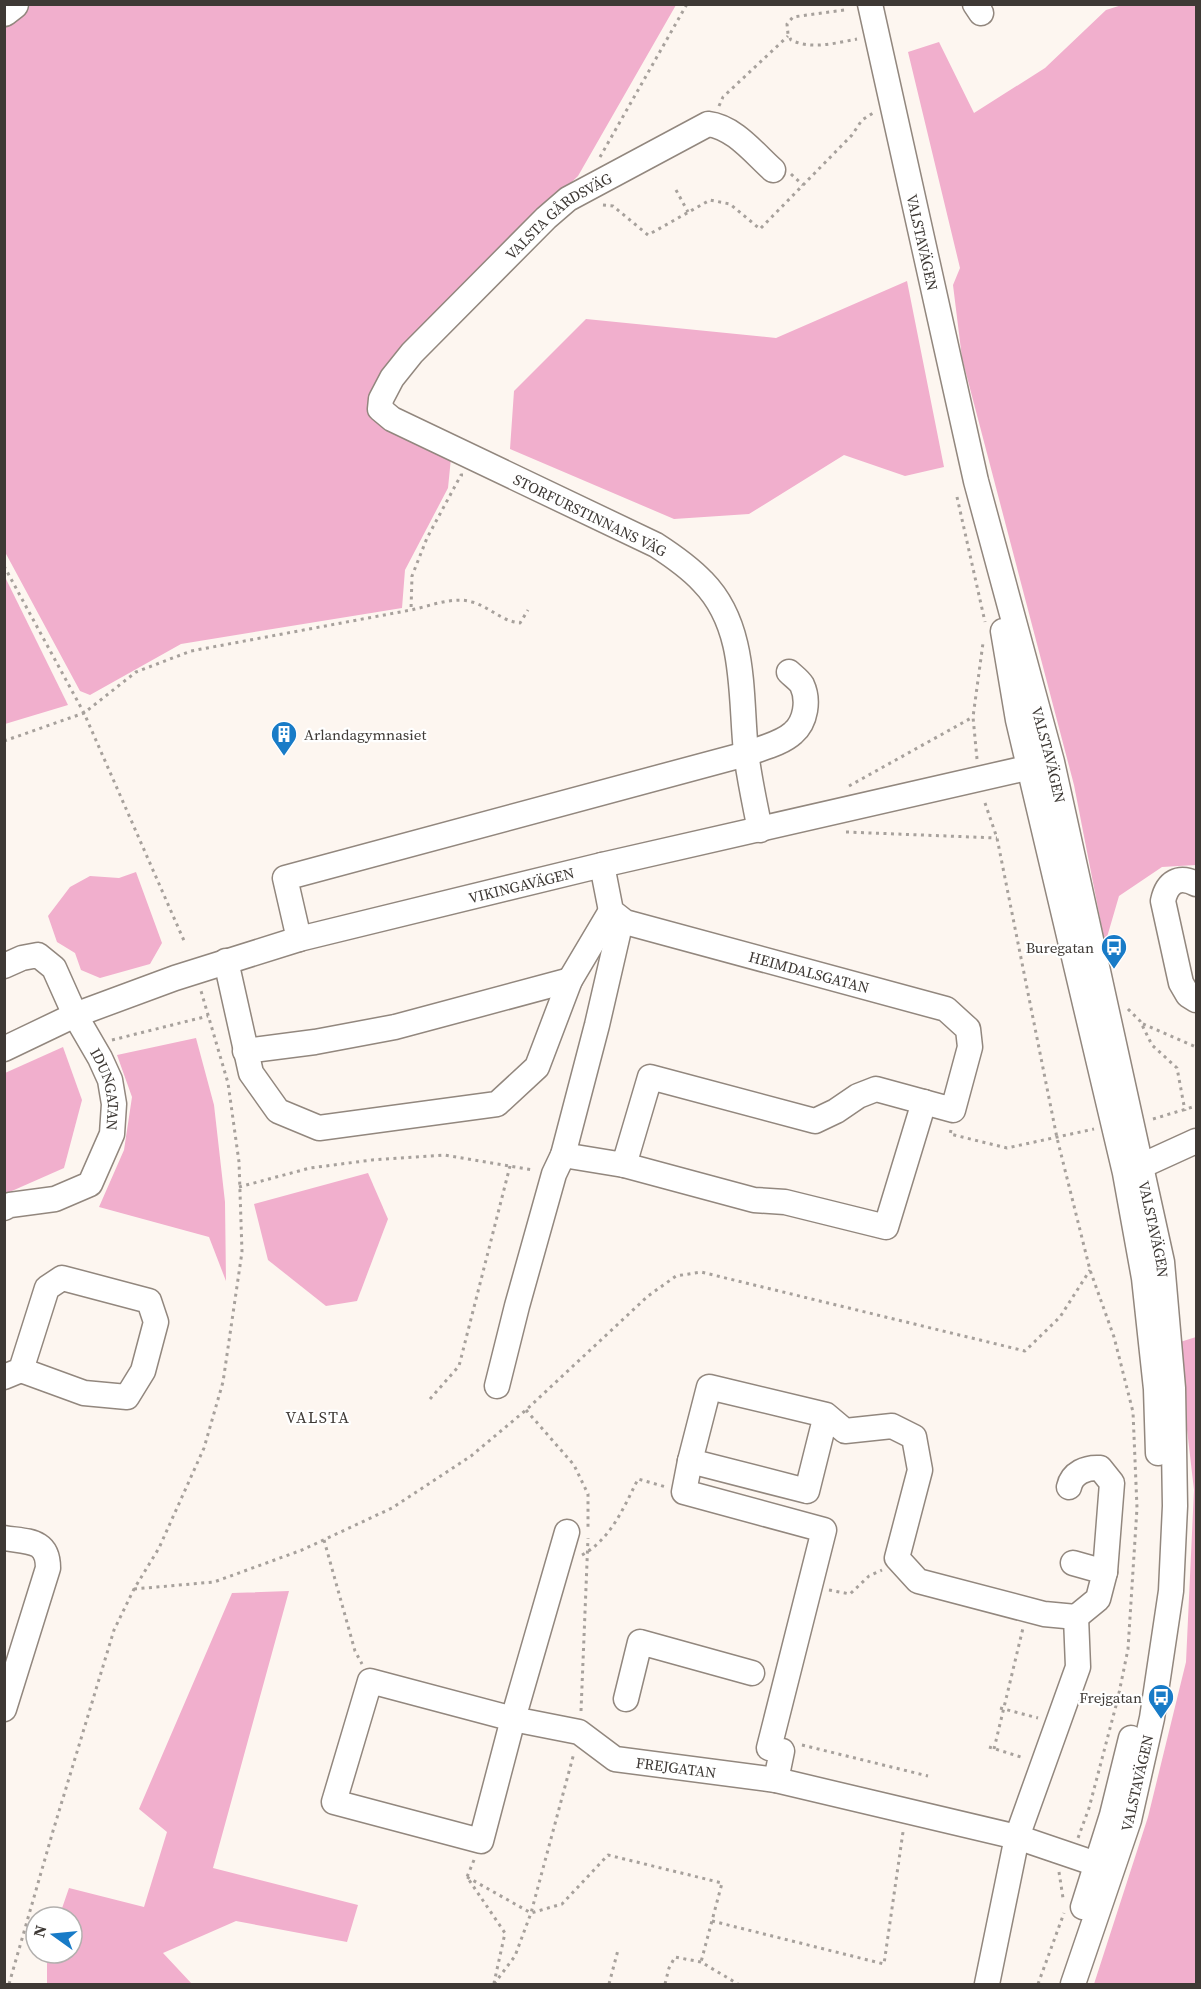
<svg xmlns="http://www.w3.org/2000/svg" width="1201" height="1989" viewBox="0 0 1201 1989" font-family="'Source Serif 4',serif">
<rect width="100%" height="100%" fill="#fdf6f0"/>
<g fill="#f1afcd">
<path d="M32 4 676 5 578 176 388 362 369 415 451 458 448 488 405 570 402 608 181 644 90 695 80 691 5 552 4 29Z"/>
<path d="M1125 4 1196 5V865L1162 867 1119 896 1105 944 1074 785 962 358 953 285 960 268 908 52 939 42 974 113 1045 68 1106 10Z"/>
<path d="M907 281 944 467 905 476 844 455 749 514 674 519 510 449 514 391 586 319 776 338Z"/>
<path d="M5 577 68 705 5 724H4Z"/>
<path d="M136 872 162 943 150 964 100 978 81 970 75 953 57 942 48 916 70 887 90 876 119 878Z"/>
<path d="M196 1038 214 1105 225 1202 226 1281 209 1237 99 1207 124 1150 132 1097 117 1055Z"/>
<path d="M63 1047 82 1100 64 1168 5 1194V1073Z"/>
<path d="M368 1173 388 1219 357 1301 326 1306 268 1260 254 1204Z"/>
<path d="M1196 1337V1984H1094L1148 1817 1186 1662 1194 1490 1177 1343Z"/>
<path d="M289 1591 213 1868 358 1905 347 1942 236 1921 163 1953 192 1984H47V1953H72V1917H59L69 1888 144 1907 167 1832 139 1809 232 1593Z"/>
</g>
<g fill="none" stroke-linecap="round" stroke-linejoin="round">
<g stroke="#92877e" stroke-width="27">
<g id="minor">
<path id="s1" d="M870 4 976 481 1052 762 1162 1262 1173 1388 1175 1506 1171 1591 1152 1718 1129 1820 1073 1984"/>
<path d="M975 4 981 13"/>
<path d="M1003 631 1018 720 1125 1173 1144 1278 1156 1389 1158 1453"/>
<path id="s2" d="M760 830C755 804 749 778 746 752 740 695 747 627 703 582 689 567 673 556 656 545L392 419 380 409 381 399 392 378 412 353 546 218 568 199 708 124C734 127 754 153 773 170"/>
<path d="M1196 884C1179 875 1167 882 1163 901L1181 983 1188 995 1196 1000"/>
<path d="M299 939 285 878 746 754C761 748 781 744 793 733 806 722 809 700 802 685 799 680 793 676 789 672"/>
<path d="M226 961 251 1073 278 1111 319 1128 497 1104 537 1067 570 980 611 911"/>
<path id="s3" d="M4 966 22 958 38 955 54 968 75 1015 100 1058 110 1080 114 1104 112 1134 90 1184 55 1199 10 1205 4 1208"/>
<path id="s4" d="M4 1049 75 1015 175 978 299 939 602 865 1044 764"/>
<path d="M245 1051 315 1042 395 1027 570 980"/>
<path d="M563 1155 624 1165 650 1077 815 1121 836 1111 858 1096 876 1089 953 1110 970 1047 968 1029 946 1009 625 922 611 911 602 865"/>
<path d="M624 1165 754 1200 785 1202 886 1227 924 1102"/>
<path d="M1128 1172 1196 1141"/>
<path d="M4 1377 21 1370 84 1393 127 1397 143 1371 156 1322 149 1301 62 1278 47 1288 21 1370"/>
<path d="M497 1386 517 1306 554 1174 563 1155 597 1025 618 934 611 911"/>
<path d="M826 1415 807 1491 690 1461 709 1387 826 1415 845 1431 892 1426 914 1437 920 1470 897 1558 918 1581 1044 1614 1076 1617 1098 1599 1105 1572 1073 1563"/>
<path d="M690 1461 684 1492 824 1530 769 1748 782 1751 776 1780"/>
<path d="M1069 1487C1072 1473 1086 1467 1100 1468L1112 1483 1105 1572"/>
<path id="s5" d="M567 1532 513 1719 481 1841 334 1802 370 1681 513 1719 579 1732 615 1759 776 1780 1017 1837 1111 1869"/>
<path d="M4 1538C28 1542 48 1539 48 1568L4 1709"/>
<path d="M626 1699 640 1642 752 1673"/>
<path d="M1083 1907 1112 1815 1131 1738"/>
<path d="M987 1984 1017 1837 1078 1667 1076 1617"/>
</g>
</g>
<g stroke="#92877e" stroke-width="33">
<path id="major" d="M4 11 13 4"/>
</g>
<g stroke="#a7a19c" stroke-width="3" stroke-dasharray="3 4.5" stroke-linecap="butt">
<path d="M844 10 793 17 787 24 788 34 791 40C811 50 836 43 857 39"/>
<path d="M719 106 723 97 788 36"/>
<path d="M600 157 687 4"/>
<path d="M791 174 803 185"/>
<path d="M676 190 688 212"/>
<path d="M603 205 613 206 648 235 710 200 730 204 760 229 852 135 862 120 873 113"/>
<path d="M463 475H461L427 538 412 576 411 610C430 606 454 596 472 602 490 607 501 621 520 623L528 610"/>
<path d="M957 497 985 622"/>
<path d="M4 566 84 713 185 943"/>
<path d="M4 741 84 713 136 672 191 651 411 610"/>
<path d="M977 759 973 717 983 643"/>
<path d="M849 786 973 717"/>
<path d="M985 803 997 838 1057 1138 1090 1270 1114 1337 1133 1412 1137 1508 1128 1649 1118 1698 1089 1808 1078 1838"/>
<path d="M846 832 997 838"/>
<path d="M1128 1009 1140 1021 1152 1045 1177 1068 1185 1111"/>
<path d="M1143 1024 1196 1047"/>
<path d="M112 1040 208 1016"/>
<path d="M1153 1119 1196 1106"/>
<path d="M951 1130 950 1134 1007 1148 1094 1129"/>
<path d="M239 1187 310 1168 372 1160 444 1155 533 1170"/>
<path d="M430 1399 459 1366 510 1166"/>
<path d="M526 1410 574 1465 588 1494V1528"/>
<path d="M324 1540 355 1651 362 1664"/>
<path d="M582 1555C611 1539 624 1507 638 1479L666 1487"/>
<path d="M134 1589 214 1582 302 1550 392 1508 471 1456 526 1410 648 1296 676 1276 701 1272 1025 1351 1060 1317 1090 1270"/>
<path d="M829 1590 850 1594 869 1576 882 1570"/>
<path d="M1000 1708 1038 1718"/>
<path d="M581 1711 588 1538"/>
<path d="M802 1745 928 1776"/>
<path d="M989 1747 1024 1758"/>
<path d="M994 1749 1023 1628"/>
<path d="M474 1860 467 1877 505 1933 494 1983"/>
<path d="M1059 1872 1063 1898"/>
<path d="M467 1877 531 1913 562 1904 608 1855 722 1883 701 1962"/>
<path d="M712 1921 884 1964 903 1832"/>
<path d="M9 1984 53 1831 114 1630 134 1589 159 1548 204 1448 223 1382 242 1252 239 1162 228 1083 201 991"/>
<path d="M494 1984 515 1956 531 1913 574 1753"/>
<path d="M609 1984 618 1950"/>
<path d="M665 1984 669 1968 675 1957 701 1962 738 1984"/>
<path d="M1038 1984 1064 1913"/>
</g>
<use href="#minor" stroke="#fff" stroke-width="24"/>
<use href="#major" stroke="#fff" stroke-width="30"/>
</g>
<defs>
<g id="building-pin" transform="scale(1.35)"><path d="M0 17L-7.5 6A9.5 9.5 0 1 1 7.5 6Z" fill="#187bc7" stroke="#fff"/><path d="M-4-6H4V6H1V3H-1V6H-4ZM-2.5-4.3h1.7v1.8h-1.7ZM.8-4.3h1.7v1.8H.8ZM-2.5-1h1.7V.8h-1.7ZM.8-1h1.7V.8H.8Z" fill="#fff"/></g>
<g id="bus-pin" transform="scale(1.35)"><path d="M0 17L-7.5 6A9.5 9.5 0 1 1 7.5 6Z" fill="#187bc7" stroke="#fff"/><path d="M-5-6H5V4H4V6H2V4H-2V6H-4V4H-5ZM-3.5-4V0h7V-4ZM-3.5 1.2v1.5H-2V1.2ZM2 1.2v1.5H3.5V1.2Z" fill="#fff"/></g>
</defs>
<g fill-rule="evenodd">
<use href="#building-pin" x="284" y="734"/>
<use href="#bus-pin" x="1114" y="947"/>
<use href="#bus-pin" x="1161" y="1697"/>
</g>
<g text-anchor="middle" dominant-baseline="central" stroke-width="4.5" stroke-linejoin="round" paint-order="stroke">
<g font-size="15" fill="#3e3935" stroke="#fff">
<text stroke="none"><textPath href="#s2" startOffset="894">VALSTA GÅRDSVÄG</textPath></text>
<text stroke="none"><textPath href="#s1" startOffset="244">VALSTAVÄGEN</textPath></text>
<text transform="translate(590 515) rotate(26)">STORFURSTINNANS VÄG</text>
<text stroke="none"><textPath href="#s1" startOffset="772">VALSTAVÄGEN</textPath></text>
<text stroke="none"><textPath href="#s4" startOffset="544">VIKINGAVÄGEN</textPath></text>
<text transform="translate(809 972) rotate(15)">HEIMDALSGATAN</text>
<text stroke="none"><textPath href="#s3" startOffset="190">IDUNGATAN</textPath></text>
<text stroke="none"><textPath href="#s1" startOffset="1258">VALSTAVÄGEN</textPath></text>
<text stroke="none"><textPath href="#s5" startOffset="921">FREJGATAN</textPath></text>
<text transform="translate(1137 1783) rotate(-77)">VALSTAVÄGEN</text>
</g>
<g font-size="15" fill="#3e3935" stroke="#fff" text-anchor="end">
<text x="304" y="734" text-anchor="start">Arlandagymnasiet</text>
<text x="1094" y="947">Buregatan</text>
<text x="1142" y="1697">Frejgatan</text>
</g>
<g font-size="16" letter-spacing="1.5" fill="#3e3935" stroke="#fff">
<text x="318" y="1417">VALSTA</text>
</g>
</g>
<rect width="1201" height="1989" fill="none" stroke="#3e3935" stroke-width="12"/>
<g transform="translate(54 1935) rotate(285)"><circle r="28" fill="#ffffff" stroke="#b2b0ae" stroke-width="1.5"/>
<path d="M0-4.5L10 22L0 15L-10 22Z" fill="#187bc7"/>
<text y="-9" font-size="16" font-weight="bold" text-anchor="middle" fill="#3e3935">N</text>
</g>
</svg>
